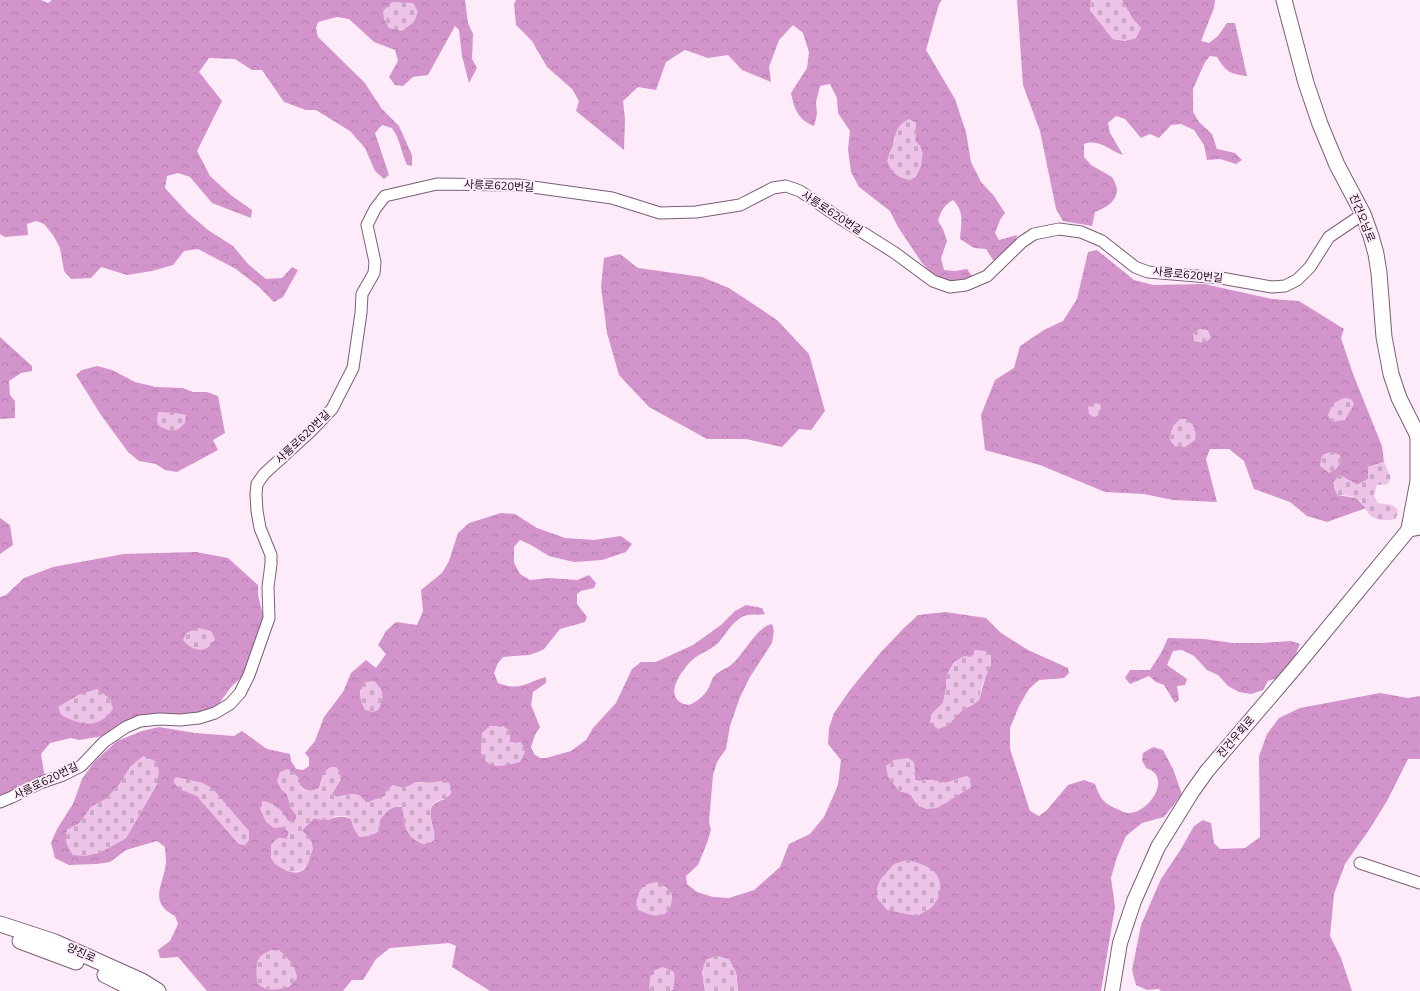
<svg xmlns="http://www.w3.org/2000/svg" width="1420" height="991" viewBox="0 0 1420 991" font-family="'Nunito Sans','Noto Sans KR',sans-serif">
<defs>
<pattern id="forest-crowns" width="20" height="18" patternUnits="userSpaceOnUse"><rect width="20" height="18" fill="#d394cb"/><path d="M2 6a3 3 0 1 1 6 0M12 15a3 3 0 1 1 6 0" fill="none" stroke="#b47ead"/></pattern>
<pattern id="cemetery-stones" width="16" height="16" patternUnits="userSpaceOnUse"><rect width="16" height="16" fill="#edc4e7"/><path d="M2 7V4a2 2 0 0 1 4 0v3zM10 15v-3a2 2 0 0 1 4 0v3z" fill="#caa7c5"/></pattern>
</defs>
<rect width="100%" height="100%" fill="#feebfa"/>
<g fill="url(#forest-crowns)" fill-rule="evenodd">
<path d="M0 0H41L48 3 51 1V0H465L468 23 473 34 472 59 477 68 469 83 462 56 459 30 455 26 428 75 413 77 403 86 395 85 389 77 398 61 395 50 374 42 349 19 337 17 318 22 316 28 318 37 364 82 382 109 399 126 412 155V166L407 165C401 152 400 139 392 128L382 125 375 133 389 175 384 179 375 171 365 148 350 131 316 110H306L284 102 262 70H252L235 59 209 58 199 72 222 101 197 151 210 176 232 196 252 210 251 218 212 203 190 177 178 173 167 176 165 188 187 212 208 230 233 246 248 264 266 279 282 278 292 267 298 270 283 297 274 302 259 287 236 269 198 249 184 251 173 265 152 271 127 275 101 267 91 278 71 279 64 271 60 248 53 235 44 224 36 221 27 224 28 235 5 237 0 234Z"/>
<path d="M516 0H942L939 4 926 50 955 99 966 132 971 162 981 182 994 196 1005 213 1000 220 995 233 999 240 1017 235 1015 246 1003 260H993L986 249 974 248 960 239C961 223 965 212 953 200 944 205 941 211 938 221L943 229 947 241 941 258 944 270 955 271 967 269 972 276 958 283 938 280 922 263 898 227 890 211 859 187 851 172 848 149 850 131 838 113 837 98 830 84 820 86 816 102 817 114 814 126C798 120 794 108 791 93L807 68 809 52 803 33 793 25 779 40 769 67 771 82 742 70 728 55 708 58 685 50 666 62 656 90 638 87 623 101 625 119 624 150 576 111 579 101 572 89 547 67 532 41 516 25 514 4ZM916 133 915 141 920 146 889 155 893 146 894 137Z"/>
<path d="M1017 0H1091L1090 10 1113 39 1126 41 1141 28 1132 18 1122 0H1215L1214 8 1201 41 1209 43 1218 36 1227 23H1235L1247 76C1230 74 1226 72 1217 57L1210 56 1205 62 1193 89V112L1199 122 1212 134 1217 149 1235 153 1242 160 1236 164 1220 159 1207 160 1204 145 1194 130 1181 124 1171 125 1159 138 1150 134 1141 138 1125 119 1116 116 1108 123 1110 133 1123 155C1110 151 1099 138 1084 144V157L1091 165 1112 177C1114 180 1116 185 1117 189 1117 202 1105 208 1095 212L1092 226 1063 221 1056 209 1040 131 1023 85Z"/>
<path d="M1097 250 1134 280 1153 285 1204 284 1272 299 1299 301 1344 329 1341 338 1353 374 1382 446 1384 462 1368 467V479L1357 485 1340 475 1337 495 1356 498 1366 508 1327 522 1307 516 1290 502 1254 489 1244 461 1229 449H1210L1206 459 1217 502 1173 500 1144 494 1105 492 1040 465 985 450 981 415 995 380 1014 368 1020 346 1044 330 1063 321 1077 299 1088 252Z"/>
<path d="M620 254 638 268 702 277 729 288 777 320 809 354 825 411 811 430 799 429 782 447 746 439H707L649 407 619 375 607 333 601 287 604 258Z"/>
<path d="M0 337 32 366V371L21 373 9 381 10 395 15 401V418L0 419Z"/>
<path d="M97 366 112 370 135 382 156 387 183 388 193 392H207L218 396 225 433 213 440 218 450 177 472 165 470 156 464 139 461 128 452 101 415 76 375 82 370Z"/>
<path d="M501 513 515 514 537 528 565 538 594 540 621 536 632 544 626 552 602 560 574 562 549 556 531 545 520 540 514 547V563L520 574 530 580 549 578 577 580 589 575 596 583 594 588 581 591 577 594V604L587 617 585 622 560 629 544 649 538 652 529 655 503 657 498 663 494 673 498 683C522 692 526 682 546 677V683L533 692 531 705 540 727 535 735 531 747 534 754 540 758H546L571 751 586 740 593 728 616 703 632 669 641 662H656L693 645 721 625 735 611 746 605 762 608 765 614C756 616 748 612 739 619 730 625 725 636 717 644 710 650 703 652 696 657 686 664 664 692 680 702 682 704 686 704 689 705 698 701 705 695 709 687 711 683 712 678 715 675 719 671 726 669 731 665 744 655 756 627 772 624L774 631 772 643 750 677 740 697 730 726 726 749 717 762 713 775 709 822 711 830 707 843 698 865 686 876 687 884 697 892 713 897 729 898 754 890 780 867 789 844 810 834 824 817 838 785 841 760 828 744 829 728 834 713 850 690 881 652 904 628 918 615 945 612 986 618 1001 633 1028 650 1068 668 1069 673 1064 678 1039 680 1029 689 1019 706 1010 728V749L1030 811 1039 816 1047 810 1068 785 1084 780 1095 784C1100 798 1103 803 1117 809 1120 810 1125 813 1128 813 1148 814 1174 777 1146 768L1142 760 1143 753 1153 747 1163 750 1173 769 1182 794 1164 817 1142 823 1126 836 1117 857 1111 878 1115 907 1101 991H738L736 972 702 971 705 991H670L674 988H649L652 991H490L452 967 456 946 449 943 390 948 376 959 363 980H352L343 991H207L178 957 160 958 158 950 170 941 178 924 175 916C148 902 163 886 166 863 166 858 165 852 165 847L157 841 126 850 110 862 97 864 69 865 55 858 51 843 57 829 73 804 82 779 94 762 117 741 142 731 159 727 195 733 234 736 242 731 267 749 290 754 291 761 296 769 303 770 309 766V758L305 753 315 741 324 717 343 692 351 673 366 660 376 668 386 654 378 645 386 631 396 622 417 625 423 611 421 590 442 573 449 561 458 533 469 523ZM971 657 985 679 979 700 972 705 962 710 947 726 930 723 932 714 943 703 946 689V676ZM360 690 383 700H361ZM510 731V742H521L525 752 481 754 482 746ZM914 762 915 780 919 781 931 780 945 783 967 776 951 798 946 803 917 805 910 793 899 791 888 776ZM131 766 157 784 126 838 99 853 67 830 80 823 91 807 106 799 119 785ZM323 775 341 779 332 794 337 797 350 794 366 803 385 796 387 791 393 785 402 788 409 786 416 782 432 783 445 799C431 803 428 809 432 823L405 825 404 814 402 807C392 804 385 813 379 820L380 830 354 829 351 819C335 812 331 824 314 818L302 830 312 843C311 850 310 859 307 865 299 881 278 868 271 858L277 838 287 839 289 832 284 827 279 808 288 821 295 822 297 816 291 808 287 794 281 789 301 786C306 792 312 792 319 788ZM197 796 245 845 239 844Z"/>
<path d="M0 518 10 525 13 545 0 554Z"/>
<path d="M196 552 228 558 258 585V595L263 615 248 671 231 687 213 712 146 718 103 736 79 740 71 738 50 743 41 754 45 778 0 800V597L6 595 24 578 53 567 124 554Z"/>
<path d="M1168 638 1204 639 1233 643H1261L1291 641 1300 644 1295 656 1277 678 1268 681 1263 690 1251 694 1239 692 1228 686 1218 675 1207 670 1194 656 1182 650 1173 651 1167 665 1187 679 1185 685 1177 686 1179 700 1175 703 1164 685 1156 682 1149 676 1130 684 1125 678 1130 670H1150L1161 653Z"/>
<path d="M1380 693 1408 698 1420 696V759H1408L1387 801 1369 830 1345 864 1334 894 1330 936 1341 958 1352 991H1161L1159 989 1147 990 1136 985 1132 970 1141 925 1161 879 1181 849 1194 826 1203 820 1211 823 1214 843 1220 849 1245 848 1260 837 1259 756 1267 734 1279 718 1300 708Z"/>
</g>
<g fill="url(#cemetery-stones)">
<path d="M1091 0H1122L1132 18 1141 28 1136 38 1126 41 1113 39 1090 10Z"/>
<path d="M392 2 413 3 418 12 414 22 402 31 389 28 384 19 383 11Z"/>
<path d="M909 119 916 123 915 141 920 146 923 154 921 166 916 177 910 180C896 177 893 174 887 161 888 156 892 151 893 145 897 131 895 127 909 119Z"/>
<path d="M1200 329 1208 330 1211 338 1204 343 1194 341 1193 334 1195 331Z"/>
<path d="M1344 398 1351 399 1354 404 1345 420 1331 422 1328 415C1331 406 1335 401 1344 398Z"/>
<path d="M1092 403 1100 404 1101 408 1099 415 1094 417 1089 414 1088 407Z"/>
<path d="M158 412 175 413 186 415 185 423C175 434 170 432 158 425L157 419Z"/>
<path d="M1180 419H1187C1194 426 1197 430 1195 440L1185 447 1174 446 1169 438 1173 426Z"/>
<path d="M1331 452 1340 455 1341 462 1336 469 1329 473 1320 466 1321 459 1323 454Z"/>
<path d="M1384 462 1391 477 1388 484 1377 485 1374 495 1378 503 1392 505 1397 509 1398 514 1395 519C1386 521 1374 521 1368 513 1365 508 1362 501 1356 498 1351 495 1342 496 1337 495L1332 483 1340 475 1357 485 1368 479V467Z"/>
<path d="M199 628 211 631 215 639C207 654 193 652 183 640L186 633Z"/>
<path d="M975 650 986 651 991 655V665L981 688 979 700 972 705 962 710 947 726 938 729 930 723 932 714 943 703 946 689V676L954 662 964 656 971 657Z"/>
<path d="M374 681C385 691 384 698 378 710L373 712 365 710C359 700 359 692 364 682Z"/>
<path d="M97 689 110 699 113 709C98 730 81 725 61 715L58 707 78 695Z"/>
<path d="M490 726H503L510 731V742H521L525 752 520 762C506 765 489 772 482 755 480 750 482 739 482 733Z"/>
<path d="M143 756 155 761 159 770 157 784 126 838 99 853 85 856 73 855C67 846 64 841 67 830L80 823 91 807 106 799 119 785 131 766Z"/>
<path d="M908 758 914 762 915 780 919 781 931 780 945 783 967 776 972 780 970 788 937 808 926 809 917 805C912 794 911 794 899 791L888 776 886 766 894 760Z"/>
<path d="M331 767H336C346 776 337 785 332 794L337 797C348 794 361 790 366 803L385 796 387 791 393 785 402 788 409 786 416 782 426 783 442 781 449 783C458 802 437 796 432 806 427 818 436 828 435 840 432 841 430 844 426 844 419 845 409 836 406 829 403 822 404 814 402 807 392 804 385 813 380 820V830C375 835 367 837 359 837L354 829 351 819 346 816H336L329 820H321L314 818 302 830 312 843 313 849 307 865 300 871 292 872 283 869 275 864 271 858V845L277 838 287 839 289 832 284 827 274 828 266 822 260 809 262 801C277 803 280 810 288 821L295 822 297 816 291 808 287 794 281 789 277 781 280 772 288 769C292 772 295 774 298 777 300 780 299 784 301 787 305 793 314 791 319 788 323 780 322 771 331 767Z"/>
<path d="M176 777 203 783 212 788 249 831V840L245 845 239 844 197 796 179 789 173 781Z"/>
<path d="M907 860C924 864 943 870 940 891 939 897 936 903 931 908 927 911 922 913 917 916L887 910 877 898V888L880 880 894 864Z"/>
<path d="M657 882 666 887 672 894C673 920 655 919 637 909 636 904 636 901 638 896 641 885 646 884 657 882Z"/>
<path d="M271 950H279C288 958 296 966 297 978L289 987 280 989 267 990 258 984C256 976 255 960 262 955 265 953 268 952 271 950Z"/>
<path d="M718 956 729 959 736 972 738 991H705C703 979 700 969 707 959Z"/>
<path d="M663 967 674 972C675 980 676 985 670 991H652L649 988 650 977 655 970Z"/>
</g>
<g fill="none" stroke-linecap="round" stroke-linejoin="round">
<g stroke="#7a5f76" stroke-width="13">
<g id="minor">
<path d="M0 802 12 797 40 783 63 775 81 766 104 742 126 727 140 721 160 719 180 720 199 718 215 713 230 704 240 693 249 675 269 618 268 587 271 564V555L260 528 257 511 256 494 257 484 264 474 311 431 332 409 353 368 361 313 362 294 374 273 375 262 367 225 375 209 385 196 437 184 518 185 612 198 660 213 696 212 740 205 773 188 786 186 800 191 838 217 895 253 933 281 950 287 966 285 987 276 1022 242 1034 234 1059 229 1081 232 1102 241 1135 267 1148 272 1221 278 1272 287 1285 286 1297 280 1310 267 1329 237 1363 214"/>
<path d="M1360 863 1420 883"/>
</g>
</g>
<g stroke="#7a5f76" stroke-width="16">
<path id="tertiary" d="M1112 991 1120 943 1134 901 1158 847 1192 792 1207 771 1294 669 1420 516"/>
</g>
<g stroke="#7a5f76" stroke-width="17">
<g id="secondary">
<path d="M1284 0 1306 83 1320 124 1337 165 1363 214 1371 236 1376 254 1379 273 1384 337 1391 374 1399 398 1420 440"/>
<path d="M1420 436 1418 435V481L1409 529 1420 527"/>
<path d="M0 924 55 942 142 981 158 991"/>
<path d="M20 941 76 962"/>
<path d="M105 975 137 991"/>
</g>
</g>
<use href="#minor" stroke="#fff" stroke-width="11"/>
<use href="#tertiary" stroke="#fff" stroke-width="14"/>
<use href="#secondary" stroke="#fff" stroke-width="15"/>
</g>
<g text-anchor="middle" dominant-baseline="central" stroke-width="4" stroke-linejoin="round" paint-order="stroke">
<g font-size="11" fill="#130912" stroke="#feebfa">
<text transform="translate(499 186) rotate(3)">사릉로620번길</text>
<text transform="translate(832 213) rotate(33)">사릉로620번길</text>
<text transform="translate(1362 218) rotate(68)">진건오남로</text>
<text transform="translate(1188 275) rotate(6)">사릉로620번길</text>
<text transform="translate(303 437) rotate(-44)">사릉로620번길</text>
<text transform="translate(1236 737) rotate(-49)">진건우회로</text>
<text transform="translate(46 781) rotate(-26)">사릉로620번길</text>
<text transform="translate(81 953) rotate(24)">양진로</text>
</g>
</g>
</svg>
